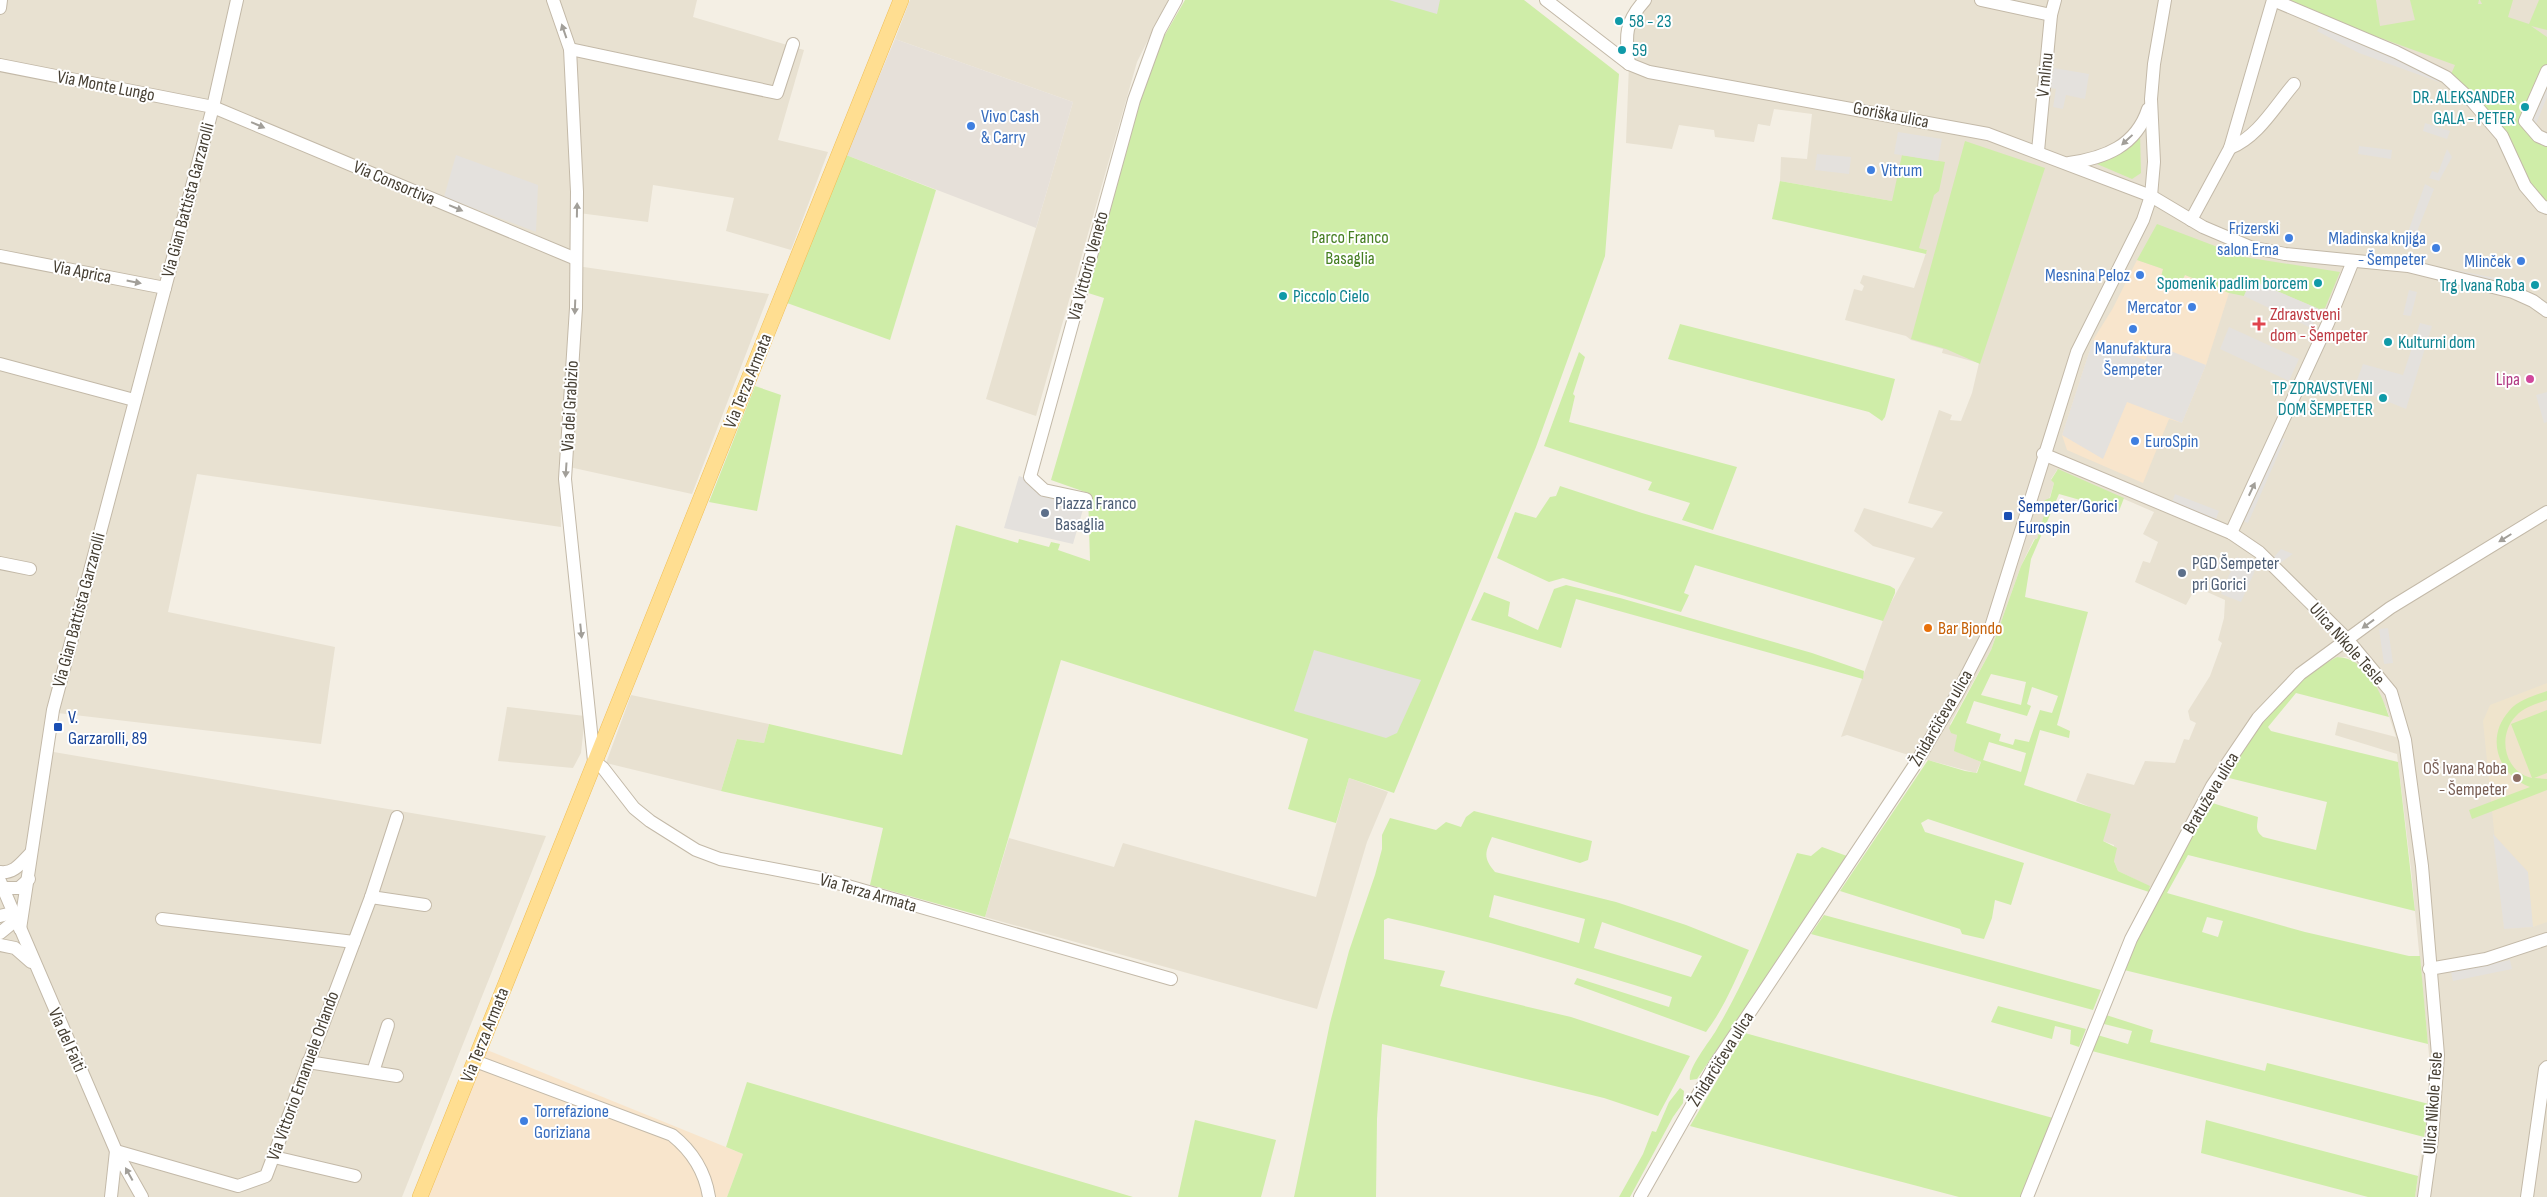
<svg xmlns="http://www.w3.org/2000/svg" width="2547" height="1197" viewBox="0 0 2547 1197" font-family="'Sofia Sans Condensed',sans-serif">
<rect width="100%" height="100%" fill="#f4efe4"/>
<g fill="#e8e1d1">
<path d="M0 0H697L693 17 804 50 778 140 828 152 791 250 726 231 734 198 653 185 648 222 571 212 570 265 769 294 692 494 560 465 561 527 197 474 168 612 335 647 321 744 49 712 42 750 546 836 402 1197H0Z"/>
<path d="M910 0H1168L1137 62 1036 416 986 399 1073 102 895 39Z"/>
<path d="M1645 0H2547V1197H2415L2428 1112 2431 1075 2411 869 2397 754 2335 735 2338 722 2396 737 2386 707 2365 672 2353 661 2346 657H2337L2328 662 2281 704 2257 731 2236 759 2209 802 2161 892 2118 871 2114 861V845L2103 841 2090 807 2076 801 2087 773 2134 785 2145 761 2175 763 2184 739 2189 740 2196 723 2190 720 2188 711 2210 676 2222 643 2218 640 2224 618 2225 600 2196 587 2186 605 2135 582 2143 561 2150 563 2158 542 2143 534 2154 512 2057 470 2051 479 2054 483 2037 539H2034L2021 566 1991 650 1950 724 1957 735 1955 751 1981 762 1976 773 1902 753 1847 735 1841 737 1886 612 1915 558 1873 546 1854 531 1864 508 1932 528 1943 512 1908 503 1939 410 1952 415 1950 420 1961 421 1972 393 1979 363 1942 353 1943 349 1911 340 1906 336 1845 320 1854 289 1862 291 1864 286 1860 283 1863 275 1914 288 1927 250 1884 240 1892 201 1780 181 1781 157 1807 159 1812 114 1774 109 1770 126 1758 124 1754 142 1715 137 1714 130 1679 125 1672 149 1626 143 1629 64 1626 44Z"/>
<path d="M631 695 769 724 764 743 737 739 721 791 606 763Z"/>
<path d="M507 707 585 716 581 753 573 768 498 761Z"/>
<path d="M1349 778 1388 792 1367 842 1317 1009 985 917 1009 838 1114 867 1123 843 1316 897Z"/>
</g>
<g fill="#f8e5cc">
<path d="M2137 260 2163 269 2160 281 2178 289 2185 275 2229 293 2206 365 2182 423 2169 419 2143 483 2067 450 2062 435 2093 340 2113 308Z"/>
<path d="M487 1050 743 1154 727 1197H428Z"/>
</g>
<path fill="#e6e0d9" d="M895 39 1073 102 1036 228 846 155Z"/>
<path fill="#efe4cc" d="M2547 683V922L2533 927 2504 929 2483 721 2490 705Z"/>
<g fill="#cfeda8" fill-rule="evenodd">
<path d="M1185 0H1524L1619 74 1605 256 1536 447 1394 793 1349 778 1336 823 1288 809 1308 739 1061 660 985 917 870 885 883 828 721 791 737 739 764 743 769 724 902 755 956 525 1018 543 1019 539 1049 547 1051 542 1060 544 1058 550 1090 561 1088 493 1051 480 1104 298 1085 292 1154 54Z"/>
<path d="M2276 0H2376L2380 26 2415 20 2410 0H2479L2478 4H2482L2480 0H2513L2508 17 2529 24 2539 0H2547V30L2531 26 2547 37V71L2525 121 2547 140V208L2542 206 2506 144 2449 79 2455 65Z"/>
<path d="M2140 133 2141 173 2132 179 2097 164 2119 152Z"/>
<path d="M1965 141 2045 168 1980 364 1946 349 1911 339Z"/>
<path d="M846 155 936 190 890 340 787 303Z"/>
<path d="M1902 155 1945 162 1939 191 1934 195 1919 248 1927 250 1926 254 1772 219 1780 181 1892 201Z"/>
<path d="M2157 224 2244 257 2340 272 2325 308 2319 309 2251 280 2244 296 2229 293 2185 275 2178 289 2160 281 2163 269 2137 260Z"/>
<path d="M1680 324 1895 379 1885 417 1882 421 1869 412 1668 359Z"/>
<path d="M1579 352 1585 357 1573 394 1575 396 1569 422 1737 467 1713 530 1682 520 1690 503 1648 490 1652 482 1544 446Z"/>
<path d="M755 386 781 395 757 511 709 502Z"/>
<path d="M2058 469 2124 498 2119 511 2059 494 2031 559 2025 597 2088 612 2057 725 2070 731 2069 738 2040 730 2024 785 2111 814 2103 841 2117 848 2114 861 2118 871 2150 886 2149 892 1928 819 1921 823 1925 832 2024 863 2011 905 1995 900 1992 918 1984 939 1962 934 1960 929 1840 891 1928 760 1965 771 1977 773 1981 762 1954 751 1957 735 1951 733 1949 728 1991 650 2021 566 2035 539H2037L2044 515 2042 507 2045 500 2050 498 2054 483 2051 480ZM1991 674 2026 682 2021 705 1981 695ZM2032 687 2058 696 2052 713 2040 710 2029 742 2015 739 2013 745 1999 741 2001 734 1966 723 1974 701 2027 716 2031 706 2027 704ZM1989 742 2026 753 2021 772 1983 760Z"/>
<path d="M1560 486 1642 513 1890 586 1895 589V593L1883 621 1695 565 1684 593 1689 595 1681 612 1563 578 1549 582 1497 558 1515 512 1536 518 1550 497 1556 496Z"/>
<path d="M1566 585 1620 598 1812 653 1864 671 1863 679 1576 599 1561 648 1471 620 1484 592 1510 602 1508 616 1538 630 1554 589Z"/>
<path d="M2337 657C2366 657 2382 694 2389 717L2296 693 2268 727 2271 731 2398 762 2415 911 2188 855 2167 893 2305 932 2409 956H2420L2428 1044 2120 969 2209 802 2258 817C2257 826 2255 831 2263 837L2316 850 2327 802 2225 777C2249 736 2294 678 2337 657ZM2207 917 2223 921 2218 937 2202 932Z"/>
<path d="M2547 691V700C2536 704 2524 707 2516 716 2497 735 2504 772 2532 778L2511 724 2547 710V773L2534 778 2547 779V790L2472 819 2469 810 2530 787C2498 775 2485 738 2509 711 2518 700 2534 696 2547 691Z"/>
<path d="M1474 811 1592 841 1588 860 1580 863 1492 837C1485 853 1483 858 1495 872L1616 902 1686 925 1749 950C1736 978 1725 1007 1706 1032L1574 984 1577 978 1669 1007 1672 997C1578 967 1484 939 1388 918L1384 920V959L1445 971 1440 986 1571 1017 1690 1056 1658 1116 1604 1098 1382 1044 1377 1119 1376 1197H1294L1330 1023 1349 951 1375 875 1382 849V835L1390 818 1436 830 1446 822 1461 827 1466 817ZM1494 895 1585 919 1579 943 1489 917ZM1602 922 1702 956 1691 977 1594 948Z"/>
<path d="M1822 847 1847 856 1697 1079 1690 1080C1687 1068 1712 1039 1718 1027 1750 973 1773 911 1797 853L1811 856Z"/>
<path d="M1824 915 2101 990 2093 1010 1811 934Z"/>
<path d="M1998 1006 2086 1029 2079 1047 2070 1044 2071 1030 2055 1026 2052 1039 1991 1022Z"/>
<path d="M2103 1014 2153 1030 2150 1042 2265 1071 2267 1063 2429 1104 2424 1137 2088 1050 2094 1034 2128 1044 2132 1031 2100 1023Z"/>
<path d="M1745 1033 2053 1118 2021 1197H1959L1690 1126Z"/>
<path d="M747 1082 1133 1197H727L743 1154 726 1147Z"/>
<path d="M1680 1088 1684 1091 1683 1103 1673 1117 1630 1197H1619L1643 1154 1652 1131 1656 1132 1669 1102Z"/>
<path d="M1195 1120 1276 1140 1261 1197H1178Z"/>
<path d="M2206 1120 2418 1176 2415 1197H2368L2201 1153Z"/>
</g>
<g fill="#e4e1dd">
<path d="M1389 0H1440L1437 14Z"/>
<path d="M2321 25 2361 45 2442 77 2439 82 2359 53 2317 31Z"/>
<path d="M2054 68 2089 74 2085 99 2066 95 2063 109 2053 107 2056 89 2050 88Z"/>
<path d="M2547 71V97L2536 124 2526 119Z"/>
<path d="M2425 123 2450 131 2447 139 2423 131Z"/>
<path d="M1898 132 1942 139 1938 161 1894 154Z"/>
<path d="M2359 146 2392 150 2391 159 2358 154Z"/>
<path d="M2447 149 2452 157 2439 181 2429 178 2432 171 2438 173Z"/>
<path d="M1817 154 1851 157 1849 174 1815 170Z"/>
<path d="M456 155 538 185 536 232 444 197Z"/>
<path d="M2425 184 2434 189 2410 249 2403 246Z"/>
<path d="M2455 270 2505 280V284L2455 273Z"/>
<path d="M2251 280 2319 309 2311 328 2244 296Z"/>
<path d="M2409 290 2417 292 2411 316 2403 315Z"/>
<path d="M2420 323 2432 326 2406 409 2354 388 2363 364 2403 375Z"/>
<path d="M2229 327 2299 359 2289 381 2220 349Z"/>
<path d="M2093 340 2145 360 2153 344 2206 365 2182 423 2127 402 2103 459 2062 435Z"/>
<path d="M2547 392V422L2544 423 2536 395Z"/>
<path d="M2281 437 2285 439 2248 523 2243 521Z"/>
<path d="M1019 476 1086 499 1073 544 1004 528Z"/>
<path d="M2175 494 2219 511 2216 519 2172 502Z"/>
<path d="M2281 549 2293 554 2280 563 2274 557Z"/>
<path d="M2237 557 2257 566 2241 602 2221 594Z"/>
<path d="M2388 628 2393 663 2384 664 2379 629Z"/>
<path d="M1314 650 1421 680 1397 733 1386 738 1294 711Z"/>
<path d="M2493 834 2528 872 2533 927 2504 929Z"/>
<path d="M2510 960 2512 969 2453 981 2451 972Z"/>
</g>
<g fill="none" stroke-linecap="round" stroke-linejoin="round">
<g stroke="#c3b9a8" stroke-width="14">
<g id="minor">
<path d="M553 0 570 49 577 192 576 308 565 479 594 761 603 768 634 808 650 821 696 850 720 859 820 878 1171 979"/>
<path d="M1546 0 1629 64 1649 72 1988 134 2151 196 2203 227 2250 247 2285 254 2408 266 2513 292 2533 301 2547 311"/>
<path d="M1981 0 2051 15"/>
<path d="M2273 0 2396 52 2446 77 2472 101 2502 136 2525 186 2542 206 2547 208"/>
<path d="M0 8 1 0"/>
<path d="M570 49 777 93 793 44"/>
<path d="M1629 64C1625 35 1625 22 1645 0"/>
<path d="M0 65 213 107 576 259"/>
<path d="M2547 71 2525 121 2538 136 2547 140"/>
<path d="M2230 148C2258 137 2275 106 2294 84"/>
<path d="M2038 151 2051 15 2055 0"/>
<path d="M2069 163C2105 158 2136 146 2148 109"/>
<path d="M2191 220 2230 148 2273 0"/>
<path d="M0 256 165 288"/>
<path d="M0 364 134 400"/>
<path d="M2043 454 2231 533 2259 552 2347 639 2391 692 2405 740 2422 866 2438 1055 2432 1139 2424 1197"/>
<path d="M1086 499 1044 490 1030 477 1134 100 1159 31 1176 0"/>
<path d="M2231 533 2328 323 2353 261"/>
<path d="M0 563 30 569"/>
<path d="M0 872C14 874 21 863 31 853"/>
<path d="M0 881 116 1151 142 1197"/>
<path d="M3 888H19L29 879"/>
<path d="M371 897 425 905"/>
<path d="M0 916 8 914 16 920"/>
<path d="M162 919 354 942"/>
<path d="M20 929 53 710 213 107 237 0"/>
<path d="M0 933 16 920"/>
<path d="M0 945 15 948 31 962"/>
<path d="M2429 969 2486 959 2547 939"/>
<path d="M475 1061 672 1135C692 1151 705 1171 709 1197"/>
<path d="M308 1062 397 1076"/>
<path d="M373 1072 388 1025"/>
<path d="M116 1151 238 1186 266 1176 371 897 397 817"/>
<path d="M274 1157 355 1176"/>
<path d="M111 1197 116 1151"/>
<path d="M1640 1197 1716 1063 1914 766 1956 696 1990 630 2077 352 2143 220 2151 196 2154 162 2151 99 2154 64 2165 0"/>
<path d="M2027 1197 2131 939 2212 786 2258 718 2300 674 2390 608 2547 512"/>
<path d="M2527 1197 2545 1069 2547 1067"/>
</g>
</g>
<g stroke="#f0bf56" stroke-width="16">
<path id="major" d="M420 1197 901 0"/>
</g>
<use href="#minor" stroke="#fff" stroke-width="12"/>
<use href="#major" stroke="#ffde91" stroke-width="15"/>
</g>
<defs><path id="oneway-solid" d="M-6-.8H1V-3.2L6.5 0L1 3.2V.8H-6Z" transform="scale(1.25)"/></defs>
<g fill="#a29f99">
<use href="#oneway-solid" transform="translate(564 31) rotate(-109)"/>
<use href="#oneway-solid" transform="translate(258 125) rotate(23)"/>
<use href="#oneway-solid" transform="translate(2127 140) rotate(137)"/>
<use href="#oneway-solid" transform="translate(456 208) rotate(23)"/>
<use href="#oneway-solid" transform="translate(577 210) rotate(-89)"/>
<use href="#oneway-solid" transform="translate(134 282) rotate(11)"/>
<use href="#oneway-solid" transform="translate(575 307) rotate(92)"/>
<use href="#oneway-solid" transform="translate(566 470) rotate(94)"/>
<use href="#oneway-solid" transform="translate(2252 489) rotate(-65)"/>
<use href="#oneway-solid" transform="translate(2505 538) rotate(148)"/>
<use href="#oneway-solid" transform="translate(2368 624) rotate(144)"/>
<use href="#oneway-solid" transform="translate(581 631) rotate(84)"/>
<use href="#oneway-solid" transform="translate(129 1174) rotate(-119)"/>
</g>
<g fill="#0f9aa8" stroke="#fff" stroke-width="2">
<circle cx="1619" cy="21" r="5"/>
<circle cx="1622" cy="50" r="5"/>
<circle cx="2525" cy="107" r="5"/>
<circle cx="2318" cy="283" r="5"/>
<circle cx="2535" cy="285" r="5"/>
<circle cx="1283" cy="296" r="5"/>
<circle cx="2388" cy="342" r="5"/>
<circle cx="2383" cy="398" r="5"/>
</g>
<g fill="#3f7fe0" stroke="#fff" stroke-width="2">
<circle cx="971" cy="126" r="5"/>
<circle cx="1871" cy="170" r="5"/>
<circle cx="2289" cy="238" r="5"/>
<circle cx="2436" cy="248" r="5"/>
<circle cx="2521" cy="261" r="5"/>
<circle cx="2140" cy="275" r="5"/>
<circle cx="2192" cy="307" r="5"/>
<circle cx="2133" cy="329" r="5"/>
<circle cx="2135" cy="441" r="5"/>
<circle cx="524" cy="1121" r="5"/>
</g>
<path fill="#e0444e" stroke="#fff" stroke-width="2" d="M2256.5 316.5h5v5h5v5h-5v5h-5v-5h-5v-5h5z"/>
<circle fill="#d1479c" stroke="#fff" stroke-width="2" cx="2530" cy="379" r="5"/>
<g fill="#5c6f8a" stroke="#fff" stroke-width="2">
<circle cx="1045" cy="513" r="5"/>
<circle cx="2182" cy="573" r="5"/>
</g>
<g fill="#1a4fb4" stroke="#fff" stroke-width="2">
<rect x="2003" y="511" width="10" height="10" rx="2.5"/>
<rect x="53" y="722" width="10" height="10" rx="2.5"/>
</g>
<circle fill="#e8710a" stroke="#fff" stroke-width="2" cx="1928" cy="628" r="5"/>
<circle fill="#8d6e63" stroke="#fff" stroke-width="2" cx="2517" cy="778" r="5"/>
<g text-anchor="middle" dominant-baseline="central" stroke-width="4" stroke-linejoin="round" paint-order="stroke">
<g font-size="18" fill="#0d838f" stroke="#fff" text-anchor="start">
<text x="1629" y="21">58 - 23</text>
<text x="1632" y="50">59</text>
<text x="2515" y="97" text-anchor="end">DR. ALEKSANDER<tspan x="2515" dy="21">GALA - PETER</tspan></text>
<text x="2308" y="283" text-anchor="end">Spomenik padlim borcem</text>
<text x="2525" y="285" text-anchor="end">Trg Ivana Roba</text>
<text x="1293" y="296">Piccolo Cielo</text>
<text x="2398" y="342">Kulturni dom</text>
<text x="2373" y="388" text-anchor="end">TP ZDRAVSTVENI<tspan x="2373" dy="21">DOM ŠEMPETER</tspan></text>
</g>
<g font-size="18" fill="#463f33" stroke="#fff">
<text transform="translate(2045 75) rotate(-84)">V mlinu</text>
<text transform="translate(106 86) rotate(11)">Via Monte Lungo</text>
<text transform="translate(1891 115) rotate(11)">Goriška ulica</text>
<text transform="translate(394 183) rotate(23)">Via Consortiva</text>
<text transform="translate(188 200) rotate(-75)">Via Gian Battista Garzarolli</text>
<text transform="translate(1088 266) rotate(-75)">Via Vittorio Veneto</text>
<text transform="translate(82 272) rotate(11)">Via Aprica</text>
<text transform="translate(748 381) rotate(-68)">Via Terza Armata</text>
<text transform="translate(570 406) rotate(-87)">Via dei Grabizio</text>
<text transform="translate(79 610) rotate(-75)">Via Gian Battista Garzarolli</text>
<text transform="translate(2347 644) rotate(48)">Ulica Nikole Tesle</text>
<text transform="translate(1941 718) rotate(-60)">Žnidarčičeva ulica</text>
<text transform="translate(2211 793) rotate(-59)">Bratuževa ulica</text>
<text transform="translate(868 893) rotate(16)">Via Terza Armata</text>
<text transform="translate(485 1035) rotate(-68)">Via Terza Armata</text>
<text transform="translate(67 1040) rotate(66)">Via del Faiti</text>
<text transform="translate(1721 1059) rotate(-58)">Žnidarčičeva ulica</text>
<text transform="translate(303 1076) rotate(-70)">Via Vittorio Emanuele Orlando</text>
<text transform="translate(2433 1103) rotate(-86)">Ulica Nikole Tesle</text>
</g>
<g font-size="18" fill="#366cbe" stroke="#fff" text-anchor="end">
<text x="981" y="116" text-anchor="start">Vivo Cash<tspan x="981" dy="21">&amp; Carry</tspan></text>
<text x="1881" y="170" text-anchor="start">Vitrum</text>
<text x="2279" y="228">Frizerski<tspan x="2279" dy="21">salon Erna</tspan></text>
<text x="2426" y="238">Mladinska knjiga<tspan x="2426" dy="21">- Šempeter</tspan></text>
<text x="2511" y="261">Mlinček</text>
<text x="2130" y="275">Mesnina Peloz</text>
<text x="2182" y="307">Mercator</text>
<text x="2133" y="348" text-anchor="middle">Manufaktura<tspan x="2133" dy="21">Šempeter</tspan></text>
<text x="2145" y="441" text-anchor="start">EuroSpin</text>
<text x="534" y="1111" text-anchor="start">Torrefazione<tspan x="534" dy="21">Goriziana</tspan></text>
</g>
<g font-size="18" fill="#457e21" stroke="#fff">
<text x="1350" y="237">Parco Franco<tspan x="1350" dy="21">Basaglia</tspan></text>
</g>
<g font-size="18" fill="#be3a42" stroke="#fff" text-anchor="start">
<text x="2270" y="314">Zdravstveni<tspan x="2270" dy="21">dom - Šempeter</tspan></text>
</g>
<g font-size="18" fill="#b23c85" stroke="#fff" text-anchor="end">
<text x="2520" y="379">Lipa</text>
</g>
<g font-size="18" fill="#4e5e75" stroke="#fff" text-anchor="start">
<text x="1055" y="503">Piazza Franco<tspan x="1055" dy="21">Basaglia</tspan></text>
<text x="2192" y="563">PGD Šempeter<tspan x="2192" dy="21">pri Gorici</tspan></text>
</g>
<g font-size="18" fill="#164399" stroke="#fff" text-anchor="start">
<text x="2018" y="506">Šempeter/Gorici<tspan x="2018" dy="21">Eurospin</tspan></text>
<text x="68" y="717">V.<tspan x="68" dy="21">Garzarolli, 89</tspan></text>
</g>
<g font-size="18" fill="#c56008" stroke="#fff" text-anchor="start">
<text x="1938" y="628">Bar Bjondo</text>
</g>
<g font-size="18" fill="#785e54" stroke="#fff" text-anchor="end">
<text x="2507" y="768">OŠ Ivana Roba<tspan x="2507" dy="21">- Šempeter</tspan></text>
</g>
</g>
</svg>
